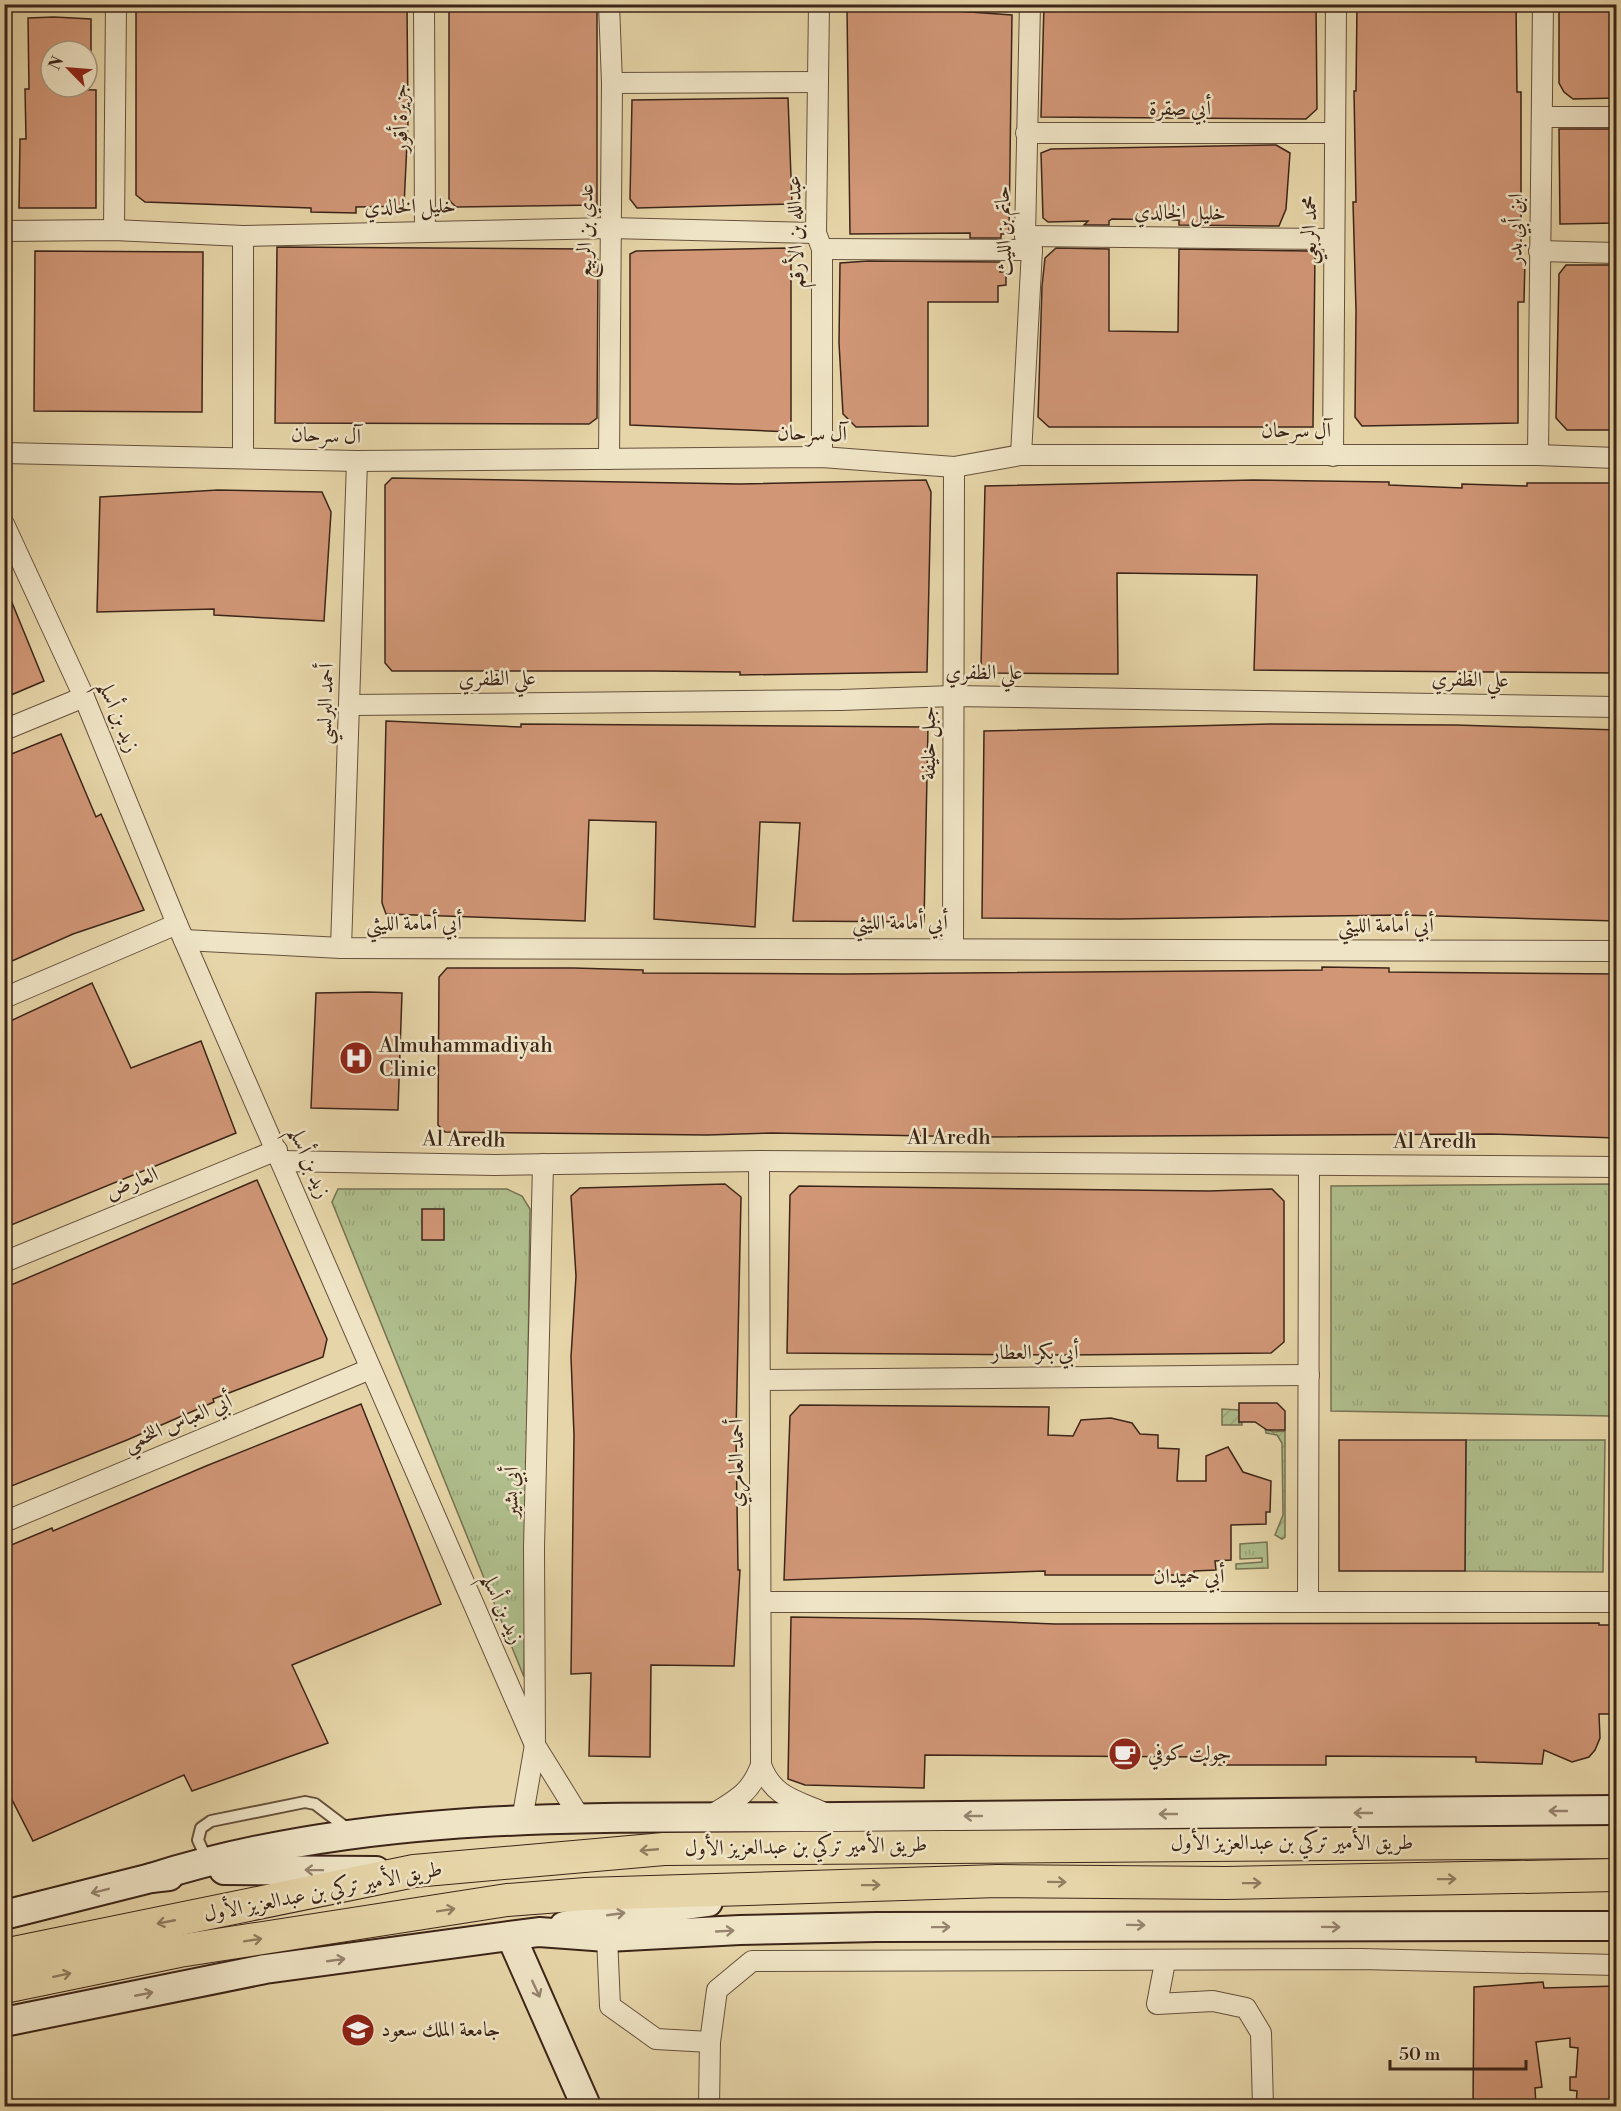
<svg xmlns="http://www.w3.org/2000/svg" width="1621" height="2111" viewBox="0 0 1621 2111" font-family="'Libre Bodoni',Amiri,serif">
<defs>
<pattern id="grass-tufts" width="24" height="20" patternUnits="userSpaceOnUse" patternTransform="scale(1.5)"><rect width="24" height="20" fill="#afbe8c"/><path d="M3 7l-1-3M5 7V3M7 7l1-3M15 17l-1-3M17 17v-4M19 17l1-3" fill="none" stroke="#97a378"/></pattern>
<pattern id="garden-furrows" width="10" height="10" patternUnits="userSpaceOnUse" patternTransform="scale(1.5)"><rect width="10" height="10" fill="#afbe8c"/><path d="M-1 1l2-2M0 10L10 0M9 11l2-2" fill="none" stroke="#97a378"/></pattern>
</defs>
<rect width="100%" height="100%" fill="#e6d5a8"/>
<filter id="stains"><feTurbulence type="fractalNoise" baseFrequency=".00333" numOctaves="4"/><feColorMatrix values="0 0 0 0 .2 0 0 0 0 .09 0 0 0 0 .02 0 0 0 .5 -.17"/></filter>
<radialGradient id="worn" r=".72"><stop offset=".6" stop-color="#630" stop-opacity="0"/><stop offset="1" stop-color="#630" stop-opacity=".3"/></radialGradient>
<g fill="url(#grass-tufts)" stroke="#767252" stroke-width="1.5">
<path d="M1611 1184 1610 1416 1331 1411V1186Z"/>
<path d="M338 1189H507L522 1196 530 1209 524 1677 332 1202Z"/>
<path d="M1466 1440H1605L1603 1572 1465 1571Z"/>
<path d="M1267 1542 1268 1568 1236 1569V1564L1262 1562V1558L1240 1559V1544Z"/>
</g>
<g fill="url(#garden-furrows)" stroke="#767252" stroke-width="1.5">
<path d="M1222 1409 1239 1410V1423L1242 1422V1425H1222Z"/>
<path d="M1265 1428 1273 1432 1285 1431V1537L1282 1539 1275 1535 1283 1515 1282 1443 1277 1435 1266 1433Z"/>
</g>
<g fill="#d09676" stroke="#3c2518" stroke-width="1.5">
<path d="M136 4H407L408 122 404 206 356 207V213L311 212V208L145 202 136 195Z"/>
<path d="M449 4H597V205L456 207 449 200Z"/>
<path d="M1044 4H1316L1317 109 1306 119 1041 117Z"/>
<path d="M1357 4H1516L1517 92H1521V259H1525L1524 302H1518V423L1362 426 1355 417 1356 310 1353 202H1356L1354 91H1356Z"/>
<path d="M1559 4H1617V98L1573 99 1564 92 1559 83Z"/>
<path d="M847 9H927L1012 15 1009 234H1001V238H970V233L850 234Z"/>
<path d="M54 17 91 19V51H51V89L96 90V208H19L20 139H26L25 89H29L28 18Z"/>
<path d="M788 98 792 204 637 208 630 199 632 100Z"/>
<path d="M1559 129H1617V223L1560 224Z"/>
<path d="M1276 145 1290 153 1286 209 1279 226 1179 225V220L1112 219 1109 221V225H1084L1088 221 1048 222 1043 218 1041 153 1051 149Z"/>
<path d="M277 247 591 249 598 260 597 418 589 424 275 423Z"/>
<path d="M791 248V432L630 425V254L636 251Z"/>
<path d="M1056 248 1109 249V331L1178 332 1179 249 1310 251 1315 253 1313 427H1049L1038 417 1042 286 1045 258Z"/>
<path d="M35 251 203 252 202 412 34 411Z"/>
<path d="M868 261 1000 262V272H1006V285L998 286V302H928V426L856 427 843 414 839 343 840 263Z"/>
<path d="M1566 265H1617V430H1567L1556 418 1559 274Z"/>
<path d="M392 478 740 484 926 480 931 492 927 672 740 675V672L653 671H392L385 663V485Z"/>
<path d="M1254 480 1389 482V485L1462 488V484L1527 486V483H1617V673L1254 670 1257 575 1117 573 1118 674 988 673 981 668 985 486Z"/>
<path d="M218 490 322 492 331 512 324 621 214 615V609L97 612 100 497Z"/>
<path d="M4 583 44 681 4 698Z"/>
<path d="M386 721 521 727V724L928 727 924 922 793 921 800 823 760 822 755 927 654 919 656 822 589 820 585 921 386 914 382 903Z"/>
<path d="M1270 724 1456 725 1617 730V921L1402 915 1120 919 982 918 984 731Z"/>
<path d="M61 734 96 817 101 814 144 910 73 934 12 961 4 944V757Z"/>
<path d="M1322 967 1389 968V972L1617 974V1138L1491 1134 980 1137 772 1133 707 1135 445 1132 438 1125 439 977 447 968H574L643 970V973L845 974 1322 970Z"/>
<path d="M92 983 131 1068 201 1041 236 1133 4 1228V1024Z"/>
<path d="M368 992 402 993 398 1110 311 1108 316 993Z"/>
<path d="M257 1180 327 1339 323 1357 213 1399 214 1402 127 1440 4 1489V1288Z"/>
<path d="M725 1184 741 1197 736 1434 738 1570H740L734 1666 651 1665 650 1757 589 1756 591 1673 571 1674 574 1435 571 1357 576 1276 571 1196 580 1188Z"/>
<path d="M799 1186 1209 1191 1272 1189 1284 1201V1342L1271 1353 1065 1355 787 1353 790 1195Z"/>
<rect x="422" y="1209" width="22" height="31"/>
<path d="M1239 1403H1277L1285 1411V1430H1267L1255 1422H1239Z"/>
<path d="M361 1404 441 1604 292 1665 328 1743 192 1791 184 1775 33 1841 4 1784V1548L52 1528 53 1531 206 1466Z"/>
<path d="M800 1405 1049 1407 1048 1435 1073 1436 1081 1420 1111 1418 1132 1423 1140 1434 1158 1435V1448L1179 1449 1177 1481H1206V1456L1228 1447 1243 1472 1271 1481 1270 1512H1266V1524L1231 1525V1560L1215 1561 1216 1570 1194 1571V1575H1045V1571L784 1580 790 1416Z"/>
<path d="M1339 1440H1466L1465 1571H1339Z"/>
<path d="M791 1617 923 1619 1055 1624 1599 1623V1625H1617V1714H1599L1600 1738 1595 1750 1589 1757 1572 1762 1544 1750 1542 1764 1476 1762V1757L1326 1756V1765H1204V1757L925 1755 924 1788 805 1785 788 1779Z"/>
<path d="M1543 1982 1544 1988 1617 1986V2106H1576L1577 2091 1570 2090V2077H1576L1578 2048 1570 2047V2038L1536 2042 1542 2087 1535 2088 1536 2106H1473L1474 1987Z"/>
</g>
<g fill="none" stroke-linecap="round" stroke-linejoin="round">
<g stroke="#66513c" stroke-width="14">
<path id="lane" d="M207 1860 198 1840 201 1828 211 1821 305 1802 315 1804 348 1829"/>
</g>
<g stroke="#66513c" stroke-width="22">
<g id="street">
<path d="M424 4 425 230"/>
<path d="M819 4 816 233 822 249V457"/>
<path d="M612 83 818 82"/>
<path d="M1542 117H1616"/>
<path d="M1026 133H1335"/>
<path d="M114 230 116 4"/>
<path d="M4 231 114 230 243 236 610 228 816 233"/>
<path d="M1025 236 1334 239"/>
<path d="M822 249 1032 250"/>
<path d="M1539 251 1616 253"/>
<path d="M4 453 357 461 822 457 954 467 1021 455H1538L1616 458"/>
<path d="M1021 455 1032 250 1025 236 1030 4"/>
<path d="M1538 455 1543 4"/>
<path d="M1333 456 1336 4"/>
<path d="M243 457V236"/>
<path d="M609 459 612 83 609 4"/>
<path d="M4 524 84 697 177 924 535 1745 579 1816"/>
<path d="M351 705 841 700 953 696 1616 707"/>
<path d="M4 730 84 697"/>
<path d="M184 940 341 948 1616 951"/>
<path d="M953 947 954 467"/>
<path d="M341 948 357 461"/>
<path d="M4 998 177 924"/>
<path d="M282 1161 495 1165 759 1161 1616 1167"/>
<path d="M4 1262 277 1150"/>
<path d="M761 1380 1309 1375"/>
<path d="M4 1522 370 1369"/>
<path d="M1308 1601 1309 1165"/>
<path d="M761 1602H1616"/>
<path d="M761 1765C773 1797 795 1800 825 1813"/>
<path d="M708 1817C734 1801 750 1795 761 1765L759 1161"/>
<path d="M522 1820 535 1745 534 1548 543 1164"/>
<path d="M607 1937 610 2006 656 2039 710 2042"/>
<path d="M1165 1962 1157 2004 1213 2001 1246 2008 1261 2033 1263 2106"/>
<path d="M709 2106 710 2042 717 1990 752 1961 1361 1959 1616 1965"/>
</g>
</g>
<g stroke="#3c2518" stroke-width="32">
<g id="secondary">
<path d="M224 1870 376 1871"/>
<path d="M151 1878C374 1807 610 1819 840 1817 1099 1815 1358 1813 1616 1810"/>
<path d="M4 1915 151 1878 169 1876"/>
<path d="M564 1926 605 1916 708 1902"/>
<path d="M511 1936 586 2106"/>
<path d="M4 2022 265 1969 539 1932 607 1937 740 1930 877 1927 1616 1926"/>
</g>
</g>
<g stroke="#3c2518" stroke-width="34">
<g id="primary">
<path d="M4 1955 414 1871 664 1849 1616 1842"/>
<path d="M4 1987 179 1951 507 1900 586 1894 998 1881 1226 1883 1616 1875"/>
</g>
</g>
<use href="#lane" stroke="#efe4c6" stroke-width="10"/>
<use href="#street" stroke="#efe4c6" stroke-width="20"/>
<use href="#secondary" stroke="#efe4c6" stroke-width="28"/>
<use href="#primary" stroke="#e6d5a8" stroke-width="32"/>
</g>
<defs><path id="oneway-shaft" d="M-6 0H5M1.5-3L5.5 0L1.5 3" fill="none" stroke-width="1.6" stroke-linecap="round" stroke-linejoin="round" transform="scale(1.5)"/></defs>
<g stroke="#96846f">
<use href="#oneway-shaft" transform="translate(1558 1811) rotate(180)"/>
<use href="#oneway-shaft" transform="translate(1363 1813) rotate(180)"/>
<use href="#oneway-shaft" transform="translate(1168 1814) rotate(180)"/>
<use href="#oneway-shaft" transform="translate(973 1816) rotate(180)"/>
<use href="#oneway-shaft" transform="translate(314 1870) rotate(-179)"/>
<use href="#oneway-shaft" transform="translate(100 1891) rotate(166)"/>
<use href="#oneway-shaft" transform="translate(616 1914) rotate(-8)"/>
<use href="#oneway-shaft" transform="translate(1136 1925) rotate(1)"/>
<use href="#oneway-shaft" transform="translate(941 1927) rotate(-1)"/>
<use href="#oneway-shaft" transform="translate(1331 1927) rotate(1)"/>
<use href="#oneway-shaft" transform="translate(725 1931) rotate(-3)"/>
<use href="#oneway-shaft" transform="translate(336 1960) rotate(-8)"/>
<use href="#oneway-shaft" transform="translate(536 1989) rotate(65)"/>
<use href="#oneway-shaft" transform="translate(144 1994) rotate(-11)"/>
</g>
<g stroke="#917d60">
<use href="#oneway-shaft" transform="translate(649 1850) rotate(175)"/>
<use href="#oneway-shaft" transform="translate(1447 1879) rotate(-1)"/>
<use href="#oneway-shaft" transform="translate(1057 1882) rotate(1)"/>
<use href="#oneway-shaft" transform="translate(1252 1883) rotate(-1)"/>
<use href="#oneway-shaft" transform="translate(871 1885) rotate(-1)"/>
<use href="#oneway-shaft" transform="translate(446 1910) rotate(-9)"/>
<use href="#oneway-shaft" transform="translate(166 1922) rotate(169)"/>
<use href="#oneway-shaft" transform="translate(253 1940) rotate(-9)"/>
<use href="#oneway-shaft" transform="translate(62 1975) rotate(-12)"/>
</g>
<defs>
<g id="hospital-disc" transform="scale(1.725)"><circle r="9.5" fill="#8f2418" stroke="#efe4c6"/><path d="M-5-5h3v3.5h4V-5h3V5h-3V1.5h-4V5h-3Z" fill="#fff"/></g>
<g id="cafe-disc" transform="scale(1.725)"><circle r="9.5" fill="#8f2418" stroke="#efe4c6"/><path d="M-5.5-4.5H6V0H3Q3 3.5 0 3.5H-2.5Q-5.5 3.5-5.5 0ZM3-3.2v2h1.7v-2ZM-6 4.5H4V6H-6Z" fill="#fff"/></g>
<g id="university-disc" transform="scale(1.725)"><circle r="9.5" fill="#8f2418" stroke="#efe4c6"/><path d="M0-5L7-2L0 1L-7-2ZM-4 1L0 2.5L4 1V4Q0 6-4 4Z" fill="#fff"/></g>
</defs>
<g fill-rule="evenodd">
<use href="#hospital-disc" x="356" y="1058"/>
<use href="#cafe-disc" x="1125" y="1754"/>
<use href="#university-disc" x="358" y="2030"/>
</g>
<g text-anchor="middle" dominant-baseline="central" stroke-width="5" stroke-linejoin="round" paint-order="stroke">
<g font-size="21" fill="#3c2518" stroke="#efe4c6">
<text x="1180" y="109">أبي صقرة</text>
<text transform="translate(401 118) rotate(-90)">جزيرة أقور</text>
<text transform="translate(410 207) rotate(-1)">خليل الخالدي</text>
<text transform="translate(1180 213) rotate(1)">خليل الخالدي</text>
<text transform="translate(1516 229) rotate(-89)">ابن أبي بدر</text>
<text transform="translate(1310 230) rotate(-90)">محمد الربعي</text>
<text transform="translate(586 231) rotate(-89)">عدي بن الربيع</text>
<text transform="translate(1004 231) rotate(-92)">حاتم بن الليث</text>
<text transform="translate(796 232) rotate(-92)">عبدالله بن الأرقم</text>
<text x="1296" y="431">آل سرحان</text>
<text transform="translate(812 434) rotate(1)">آل سرحان</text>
<text transform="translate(326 436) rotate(2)">آل سرحان</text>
<text x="984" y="673">علي الظفري</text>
<text transform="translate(497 679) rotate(-1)">علي الظفري</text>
<text transform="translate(1470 680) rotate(1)">علي الظفري</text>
<text transform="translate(326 704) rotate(-88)">أحمد البرلسي</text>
<text transform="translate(118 717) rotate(67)">زيد بن أسلم</text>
<text transform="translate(929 743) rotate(-90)">جبل خليفة</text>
<text x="900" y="923">أبي أمامة الليثي</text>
<text x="414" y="924">أبي أمامة الليثي</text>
<text x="1386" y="926">أبي أمامة الليثي</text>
<text x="949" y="1138">Al Aredh</text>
<text transform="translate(464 1140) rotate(1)">Al Aredh</text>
<text x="1435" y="1142">Al Aredh</text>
<text transform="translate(309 1163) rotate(67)">زيد بن أسلم</text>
<text transform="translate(132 1184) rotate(-22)">العارض</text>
<text x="1035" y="1353">أبي بكر العطار</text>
<text transform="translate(178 1423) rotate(-23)">أبي العباس اللخمي</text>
<text transform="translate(737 1463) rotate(-90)">أحمد العامري</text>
<text transform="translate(512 1492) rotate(-89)">أبي بشير</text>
<text x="1189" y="1577">أبي حميدان</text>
<text transform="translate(502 1609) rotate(66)">زيد بن أسلم</text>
<text x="1292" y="1843">طريق الأمير تركي بن عبدالعزيز الأول</text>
<text transform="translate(806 1847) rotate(-1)">طريق الأمير تركي بن عبدالعزيز الأول</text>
<text transform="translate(323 1892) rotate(-11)">طريق الأمير تركي بن عبدالعزيز الأول</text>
</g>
<g font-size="21" fill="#3c2518" stroke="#efe4c6" text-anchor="start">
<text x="379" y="1046">Almuhammadiyah<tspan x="379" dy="24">Clinic</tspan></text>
<text x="1148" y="1754">جولت كوفي</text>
<text x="381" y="2030">جامعة الملك سعود</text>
</g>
</g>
<rect width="1621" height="2111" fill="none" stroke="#e6d5a8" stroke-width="24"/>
<rect x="6" y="6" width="1609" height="2099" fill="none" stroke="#3c2518" stroke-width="3"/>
<rect x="12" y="12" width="1597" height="2087" fill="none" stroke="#3c2518" stroke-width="1.5"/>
<g transform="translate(69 69) rotate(295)"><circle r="28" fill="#efe4c6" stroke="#a79880" stroke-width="1.5"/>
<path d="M0-4.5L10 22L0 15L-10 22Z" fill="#8f2418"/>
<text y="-9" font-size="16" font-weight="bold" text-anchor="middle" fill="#3c2518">N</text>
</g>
<path d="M1390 2060v9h136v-9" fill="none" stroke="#3c2518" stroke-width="3"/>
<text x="1399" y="2060" font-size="18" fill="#3c2518" stroke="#efe4c6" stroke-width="4.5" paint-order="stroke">50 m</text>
<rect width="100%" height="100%" filter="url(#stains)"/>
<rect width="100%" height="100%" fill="url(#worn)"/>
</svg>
